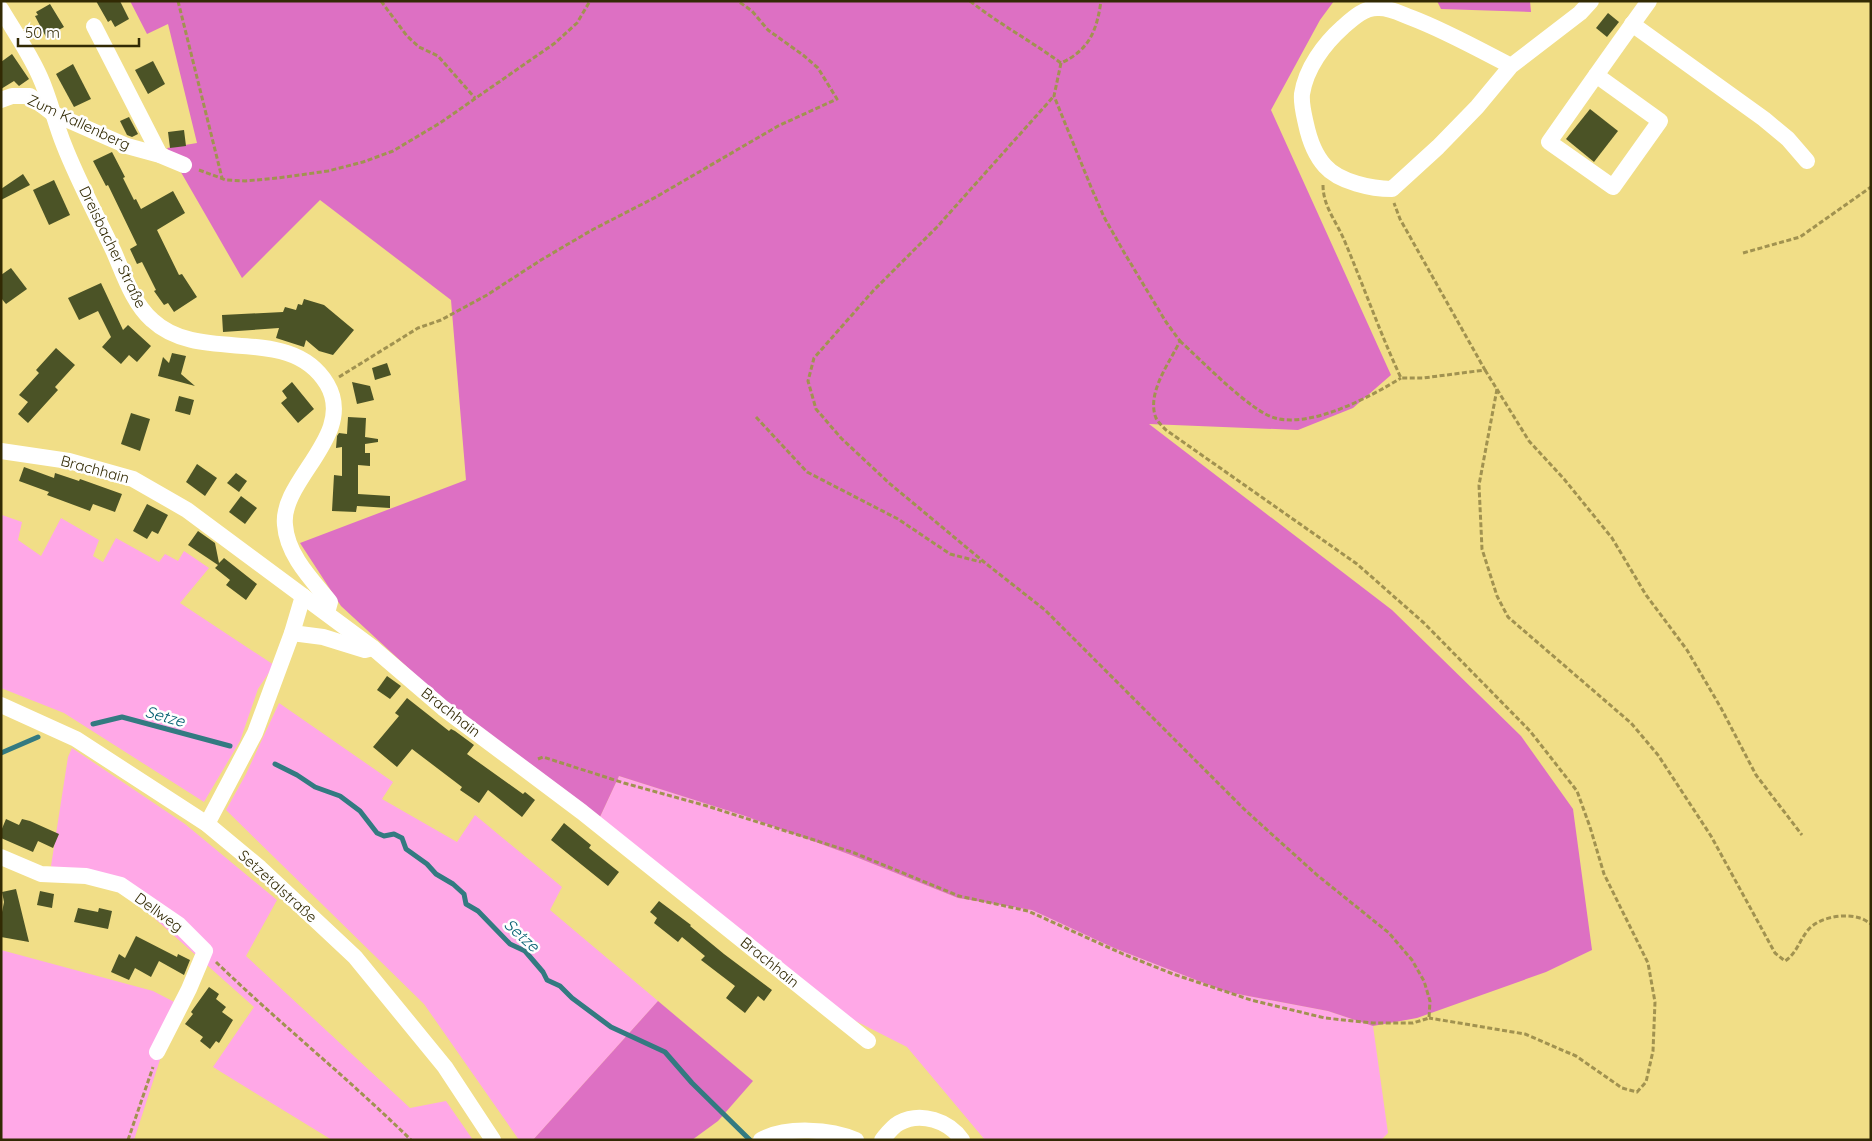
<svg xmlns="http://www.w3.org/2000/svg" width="1872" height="1141" viewBox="0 0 1872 1141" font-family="Quicksand,sans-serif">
<rect width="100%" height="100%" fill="#f1de87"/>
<g fill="#ffa8e7">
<path d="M2 515 22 522 18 540 41 556 61 518 99 540 93 556 103 562 116 538 159 562 165 554 178 561 184 551 209 568 180 603 274 665 258 689 240 741 204 802 64 713 1 688Z"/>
<path d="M279 703 393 782 382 799 457 842 475 815 562 887 550 910 658 1001 533 1140H519L424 1004 226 810 246 774Z"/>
<path d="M72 748 185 824 277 900 246 956 410 1108 446 1101 473 1140H332L213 1067 254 1007 125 892 51 866 68 757Z"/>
<path d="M619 776 745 816 851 855 958 898 1032 910 1114 948 1227 992 1328 1011 1373 1026 1388 1133 1381 1140H985L907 1047 822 1004 599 819Z"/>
<path d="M1 950 153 991 182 1006 167 1038 134 1140H1Z"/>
</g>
<g fill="#dd70c3">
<path d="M130 1H1334L1320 20 1271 110 1391 375 1353 408 1298 430 1149 424 1392 610 1521 736 1573 809 1592 950 1546 972 1417 1018 1373 1026 1328 1011 1227 992 1114 948 1032 910 958 898 851 855 745 816 619 776 599 819 444 701 341 606 300 543 466 480 451 300 320 200 242 278 167 148 197 143 168 24 147 34Z"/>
<path d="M1437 1H1530L1531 12 1441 9Z"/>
<path d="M658 1001 753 1081 718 1121 692 1140H533Z"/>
</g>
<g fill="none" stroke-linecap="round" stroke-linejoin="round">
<g stroke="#337a81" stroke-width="5">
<path d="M93 724 122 717 230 746"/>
<path d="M1 753 38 737"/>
<path d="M275 764 297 775 315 787 340 796 360 811 377 833 384 836 394 834 402 838 406 849 427 864 436 874 453 884 464 894 466 904 478 911 510 944 525 951 543 972 547 980 560 986 572 998 611 1027 665 1052 692 1083 750 1140"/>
</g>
</g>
<g fill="#4b5326">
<path d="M96 1H120L129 19 115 27 111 20 108 22Z"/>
<path d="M50 4 64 27 46 37 35 16 38 15 36 12Z"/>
<path d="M1608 13 1619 22 1607 37 1596 28Z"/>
<path d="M12 54 29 79 19 86 14 81 1 89V62Z"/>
<path d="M153 61 165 84 148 94 135 70Z"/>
<path d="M73 64 91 99 74 107 56 74Z"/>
<path d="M1590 109 1618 131 1594 162 1566 139Z"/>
<path d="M129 117 138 134 132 137 127 135 120 121Z"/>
<path d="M184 130 186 146 170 148 168 132Z"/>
<path d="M112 152 125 177 123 178 134 200 136 199 141 209 173 191 185 213 157 230 179 275 182 274 197 297 174 312 168 303 164 305 154 291 156 290 142 262 137 264 130 249 137 245 108 185 106 186 93 161Z"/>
<path d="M23 174 30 185 1 200V189Z"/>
<path d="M54 180 70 215 49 225 33 190Z"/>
<path d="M11 268 27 289 6 304 1 298V275Z"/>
<path d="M101 283 123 330 128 325 151 346 137 362 129 355 121 364 102 347 111 337 98 311 79 320 68 298Z"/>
<path d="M304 299 324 305 354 330 333 355 319 351 306 340 304 347 276 338 279 328 223 332 222 315 283 312 285 307 296 310 298 304 302 305Z"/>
<path d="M56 348 75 365 55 387 58 390 28 423 18 414 28 402 19 395 39 373 36 370Z"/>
<path d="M172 353 186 356 181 374 195 386 158 376 163 357 169 363Z"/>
<path d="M387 363 391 375 375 380 372 368Z"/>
<path d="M292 382 314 409 298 423 281 403 287 398 282 391Z"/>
<path d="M352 382 370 386 374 400 357 404Z"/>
<path d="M179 396 194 400 190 415 175 411Z"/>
<path d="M131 413 150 419 140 451 121 444Z"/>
<path d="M348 417 366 418 365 437 378 439V442L365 444V453H370V466L358 465V494L390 496V508L357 506 356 512 332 511 334 475 342 476V447L336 448 337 436 339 433 347 434Z"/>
<path d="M197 464 217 478 205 496 186 482Z"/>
<path d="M24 467 54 478 55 473 79 481 80 479 122 494 115 512 93 504 90 511 47 495 49 492 19 481Z"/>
<path d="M236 473 247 481 239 492 227 483Z"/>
<path d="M241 496 257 508 245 524 229 512Z"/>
<path d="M147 504 168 515 158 534 152 531 147 539 133 531Z"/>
<path d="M198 531 215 543 219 563 224 558 257 584 246 600 226 585 230 580 215 568 218 565 188 545Z"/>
<path d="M387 676 401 686 390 699 377 690Z"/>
<path d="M407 698 449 731 451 729 455 731 474 745 467 754 523 794 525 792 535 800 522 817 488 790 479 803 460 790 462 787 412 749 397 767 373 747 399 716 395 713Z"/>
<path d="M6 819 19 825 22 819 30 821 59 834 53 848 38 841 33 852 1 838V831Z"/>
<path d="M564 823 591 845 589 848 619 872 608 886 551 840Z"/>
<path d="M16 889 29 942 1 937V917L4 902 2 892Z"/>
<path d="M40 891 54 894 52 908 37 905Z"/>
<path d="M659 901 691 925 690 926 724 954 772 990 764 1001 758 996 745 1013 726 998 735 986 701 960 705 956 682 937 678 942 654 923 657 918 650 912Z"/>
<path d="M78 908 98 912 99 908 112 911 108 929 74 922Z"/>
<path d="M136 936 177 957 178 954 190 960 184 975 159 961 151 977 135 968 129 980 111 972 119 954 125 958Z"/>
<path d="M209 987 219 994 216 999 226 1007 222 1012 233 1020 219 1043 216 1041 210 1049 200 1041 203 1037 185 1024 193 1014 191 1012Z"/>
</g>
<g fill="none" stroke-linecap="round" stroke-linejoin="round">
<g stroke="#a19250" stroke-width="3" stroke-dasharray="5 2.5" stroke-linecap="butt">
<path d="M178 1 222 178"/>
<path d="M381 1 407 36 419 47 438 56 475 98"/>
<path d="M970 1C999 24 1031 41 1061 63 1090 50 1097 29 1101 1"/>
<path d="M1061 63 1054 96 1091 187 1104 217 1125 254 1166 322 1180 341C1170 362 1146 393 1156 418 1158 422 1162 426 1166 430L1357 564 1424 623 1530 731 1577 791 1590 827 1604 874 1648 963 1655 1002 1653 1051 1646 1082 1637 1092 1622 1088 1576 1056 1525 1034 1429 1018"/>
<path d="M199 170 226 180 245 181 278 178 328 171 363 162 393 151 440 123 555 43 577 23 590 1"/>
<path d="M1323 185C1323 207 1337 222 1345 242 1364 287 1380 333 1401 378H1423L1485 370 1400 219 1394 203"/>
<path d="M1743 253 1800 237 1871 187"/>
<path d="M1180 341C1200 359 1251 412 1275 418 1312 428 1370 397 1401 378"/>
<path d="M1485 370 1529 441 1564 479 1612 538 1646 595 1687 650 1721 708 1756 775 1802 835"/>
<path d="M339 377 418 328 441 320 487 295 541 260 592 230 656 197 778 126 837 99 818 68 803 55 768 30 752 11 738 1"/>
<path d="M1497 389 1479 485 1482 549 1497 596 1508 617 1631 723 1658 755 1711 836 1775 953 1785 961C1797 953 1799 941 1808 930 1819 917 1845 913 1860 918 1864 919 1868 922 1871 924"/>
<path d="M756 417 807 472 898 519 950 554 981 562"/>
<path d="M538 759 543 757 624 783 707 806 852 852 959 896 1028 911 1123 954 1173 974 1251 1000 1325 1018 1373 1023H1413L1429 1018 1430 1001 1424 981 1412 960 1389 933 1317 875 1245 810 1045 610 984 562 889 483 841 438 816 409 808 381 814 358 873 291 937 227 1054 96"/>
<path d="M216 962C279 1023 348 1078 411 1140"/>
<path d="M128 1140 153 1067"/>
</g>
<g stroke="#fff" stroke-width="16">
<path d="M1 9C14 31 30 54 40 77 50 99 55 123 64 145 78 181 97 216 114 252 124 275 133 303 152 320 201 366 290 322 327 384 357 435 280 480 285 525 287 555 312 580 330 602L327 613"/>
<path d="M1632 24 1764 119 1788 139 1807 161"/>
<path d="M94 26 160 155"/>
<path d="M1511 66C1478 49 1446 31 1412 18 1401 14 1391 8 1379 8 1365 7 1353 18 1343 27 1324 44 1306 68 1302 94 1301 104 1304 115 1306 124 1309 138 1315 155 1325 166 1339 182 1372 189 1392 189L1438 147 1477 107 1511 66 1580 13 1591 1"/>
<path d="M1596 75 1660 121 1613 187 1549 142C1582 95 1615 48 1649 1"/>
<path d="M1 100 12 96H30L52 113 127 146 160 155 184 165"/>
<path d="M1 451 69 461 133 479 187 510 373 648 443 708 582 812 868 1041"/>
<path d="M292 633 323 637 365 650 373 648"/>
<path d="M1 705 76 739 207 824 260 868 355 957 445 1067 493 1140"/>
<path d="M207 824 255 733 292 633 303 596"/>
<path d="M1 857 41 874 86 876 121 885 178 924 205 951 189 989 157 1052"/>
<path d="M761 1140C786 1126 831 1129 856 1140"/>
<path d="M882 1140C887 1134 892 1127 899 1123 921 1111 949 1121 962 1140"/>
</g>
</g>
<g text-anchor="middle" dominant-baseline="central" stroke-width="5" stroke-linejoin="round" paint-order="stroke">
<g font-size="15" fill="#322a04" stroke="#fefefe">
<text transform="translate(79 122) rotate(25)">Zum Kallenberg</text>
<text transform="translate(113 247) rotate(64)">Dreisbacher Straße</text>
<text transform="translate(95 469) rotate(15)">Brachhain</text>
<text transform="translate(451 712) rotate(38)">Brachhain</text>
<text transform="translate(278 886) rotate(42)">Setzetalstraße</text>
<text transform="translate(159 912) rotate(36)">Dellweg</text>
<text transform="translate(770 962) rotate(39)">Brachhain</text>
</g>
<g font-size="16" font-style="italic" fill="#076173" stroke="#fefefe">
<text transform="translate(165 716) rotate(15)">Setze</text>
<text transform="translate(522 935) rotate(42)">Setze</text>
</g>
</g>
<rect width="1872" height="1141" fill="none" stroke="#322a04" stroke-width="5"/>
<path d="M18 38v8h121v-8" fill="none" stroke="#322a04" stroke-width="2.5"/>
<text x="25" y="38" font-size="15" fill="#322a04" stroke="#fefefe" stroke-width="4" paint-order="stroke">50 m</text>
</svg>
